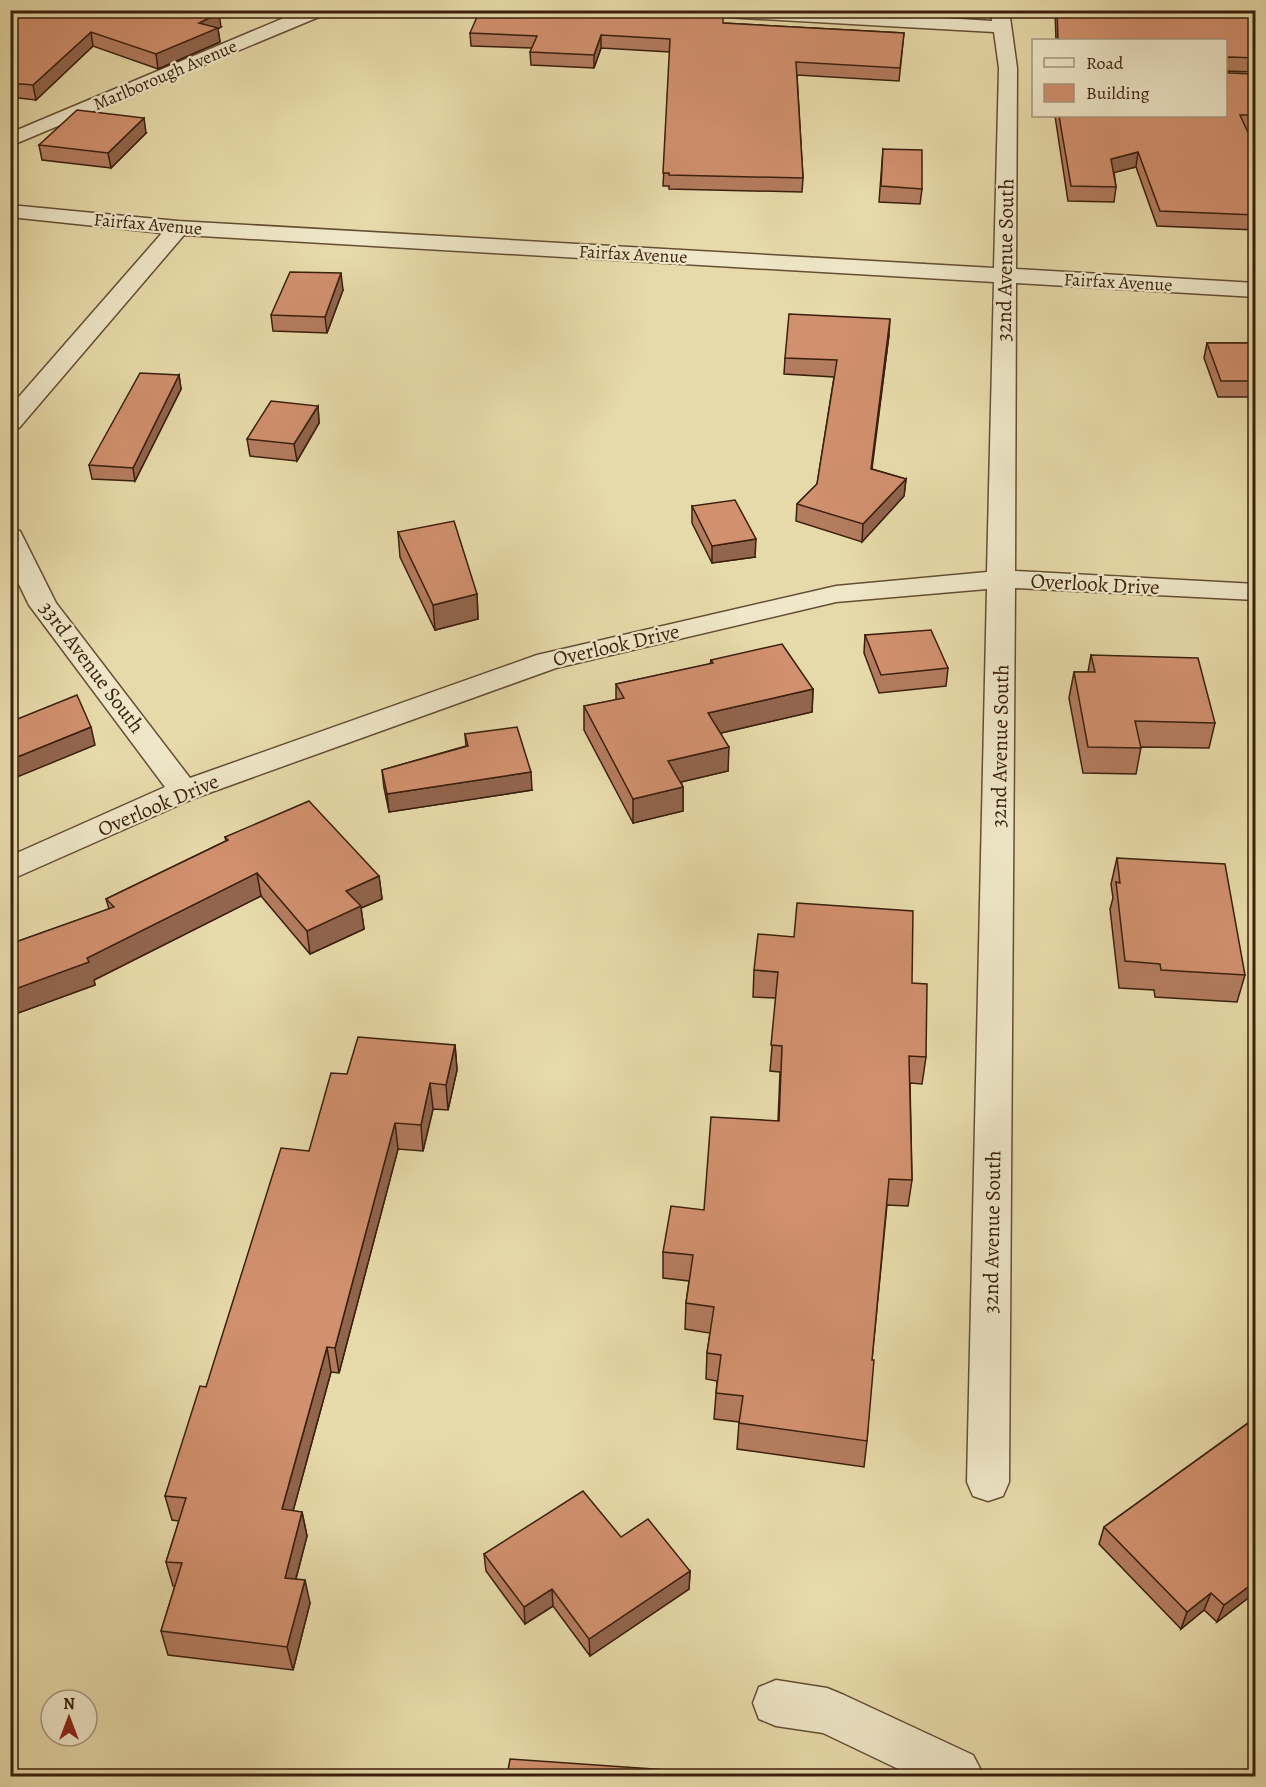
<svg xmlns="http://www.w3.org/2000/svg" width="1266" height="1787" viewBox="0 0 1266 1787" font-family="Alegreya,serif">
<rect width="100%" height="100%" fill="#e7daaa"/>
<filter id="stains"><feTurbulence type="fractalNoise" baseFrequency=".00333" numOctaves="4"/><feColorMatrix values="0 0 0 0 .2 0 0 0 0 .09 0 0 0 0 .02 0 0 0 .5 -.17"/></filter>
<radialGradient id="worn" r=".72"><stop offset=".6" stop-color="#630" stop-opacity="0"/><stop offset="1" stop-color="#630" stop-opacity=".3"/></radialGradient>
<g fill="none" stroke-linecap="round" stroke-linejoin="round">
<g stroke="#654e34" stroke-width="3">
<g id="minor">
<path d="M303 10H329L326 14 10 146V133Z"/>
<path d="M681 10H816L992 21 991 10H1009L1017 68 1016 269 1256 283V297L1016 283 1015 571 1256 584V600L1015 588 1009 1482 1003 1496 988 1501 973 1496 967 1482 987 589 836 602 556 668 195 798 10 880V856L165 787 29 605 10 566V529L20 531 56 603 190 778 537 655 836 586 987 572 994 282 184 235 19 428 10 430V407L162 233 10 217V205L178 221 994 268 999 68 994 32 690 15Z"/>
<path d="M776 1680 827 1688 844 1695 973 1755 984 1776H913L823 1733 776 1726 759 1719 753 1703 759 1687Z"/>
</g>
</g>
<use href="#minor" fill="#efe7c8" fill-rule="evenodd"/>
</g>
<g fill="#b47c5f" stroke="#3a1f0d" stroke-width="1.5">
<path d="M10 10 221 27 218 29 220 42 158 69 93 46 36 100 10 97Z"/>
<path d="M1055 10H1256V72L1226 71 1229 73 1256 74V130H1246L1256 150V230L1157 226 1136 167 1114 172 1116 187 1114 202 1068 201 1055 116H1226V40H1056Z"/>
<path d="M723 23 904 33 899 81 797 75 803 178 802 192 669 189V186H663L670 52 601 48 594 68 531 65 530 52 532 48 471 46 470 33Z"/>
<path d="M146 133 111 168 42 160 39 145Z"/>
<path d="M883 149 922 189 920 204 879 202Z"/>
<path d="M343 290 327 333 273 331 271 315Z"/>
<path d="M889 335 872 469 906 479 904 496 862 542 796 521 797 504 817 484 834 377 784 374 785 358Z"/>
<path d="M1207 343H1256V397H1218L1204 358Z"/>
<path d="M179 375 181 389 135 481 92 479 89 465Z"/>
<path d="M318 406 319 423 297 461 250 456 247 439Z"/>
<path d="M692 506 755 557 712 563 692 523Z"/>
<path d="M398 532 477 594 478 619 435 630 400 557Z"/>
<path d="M865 635 948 668 946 686 879 693 864 653Z"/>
<path d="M1091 655 1215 723 1209 748 1141 747 1136 774 1083 773 1069 698 1074 672H1088Z"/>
<path d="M711 660 813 689 812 712 721 733 728 771 681 782 683 787V811L633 823 584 730V706L616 700V684L710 664Z"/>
<path d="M465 734 532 790 389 812 384 788 382 770 466 746Z"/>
<path d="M225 837 379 876 382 899 361 908 364 929 310 954 261 896 94 980 95 985 10 1016V944L109 909 106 899 226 841Z"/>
<path d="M1117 858 1245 975 1237 1002 1155 997 1154 990 1119 988 1110 909 1113 898 1111 884Z"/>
<path d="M754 970 912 983 926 1057 922 1084 910 1083 912 1180 908 1206 887 1205 872 1360 867 1441 864 1467 737 1449 739 1422 714 1419 717 1381 706 1379 707 1353 710 1333 685 1329 686 1303 689 1281 663 1278V1252L704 1210 778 1121 780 1072 770 1071 776 998 753 997Z"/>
<path d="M455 1045 457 1070 448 1110 433 1109 423 1151 398 1149 339 1373 331 1372 293 1511 302 1512 307 1536 296 1579 310 1603 293 1670 168 1655 161 1631 175 1586H173L166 1562 179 1521 172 1520 165 1496 206 1387 309 1151 347 1074Z"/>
<path d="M1256 1413V1592L1217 1622 1204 1610 1181 1629 1099 1544 1104 1527 1249 1422 1251 1416Z"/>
<path d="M621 1537 690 1571 689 1589 590 1656 553 1606 525 1624 486 1571 484 1554Z"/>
</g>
<g fill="#92654d" stroke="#3a1f0d" stroke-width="1.5">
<path d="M219 13 221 27 218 29 220 42 158 69 156 54 199 23Z"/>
<path d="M91 32 93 46 36 100 33 85Z"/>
<path d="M601 35V48L594 68V55Z"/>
<path d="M144 118 146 133 111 168 108 153Z"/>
<path d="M1138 152 1136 167 1109 174 1111 159Z"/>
<path d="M341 273 343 290 327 333 325 317Z"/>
<path d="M890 319 889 335 869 486 871 469Z"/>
<path d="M179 375 181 389 135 481 133 468Z"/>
<path d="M318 406 319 423 297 461 294 444Z"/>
<path d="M906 479 904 496 862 542 863 524Z"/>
<path d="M756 539 755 557 712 563V546Z"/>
<path d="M477 594 478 619 435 630 433 605Z"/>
<path d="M813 689 812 712 708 736V713Z"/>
<path d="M91 727 95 745 10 780V760Z"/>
<path d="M729 747 728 771 668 785V761Z"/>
<path d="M531 772 532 790 389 812 387 794Z"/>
<path d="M683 787V811L633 823V799Z"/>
<path d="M257 873 261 896 94 980 95 985 10 1016V991L87 958Z"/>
<path d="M379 876 382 899 361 908 364 929 310 954 307 931 346 891Z"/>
<path d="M455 1045 457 1070 448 1110 446 1085Z"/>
<path d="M430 1083 433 1109 423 1151 421 1125Z"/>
<path d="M395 1123 398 1149 339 1373 335 1348Z"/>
<path d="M327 1347 331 1372 287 1533 282 1509Z"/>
<path d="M302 1512 307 1536 290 1601 285 1578Z"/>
<path d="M690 1571 689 1589 590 1656 589 1639Z"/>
<path d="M305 1580 310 1603 293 1670 287 1647Z"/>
<path d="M1256 1581V1592L1217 1622 1224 1605Z"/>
<path d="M552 1589 553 1606 525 1624 524 1607Z"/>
<path d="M1211 1593 1204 1610 1181 1629 1187 1612Z"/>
</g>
<g fill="#d1906e" stroke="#3a1f0d" stroke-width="1.5">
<path d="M10 10H203L219 13 199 23 218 28 156 54 91 32 33 85 10 83Z"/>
<path d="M480 10H723V23L904 33 900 68 796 62 803 178 669 175V173H663L670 39 601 35 594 55 530 52 537 36 470 33Z"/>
<path d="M1057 10H1256V58L1229 57 1226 59V71L1229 73 1256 74V115H1240L1256 150V215L1160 211 1138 152 1111 159 1116 187 1071 186 1059 116H1226V40H1058Z"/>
<path d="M77 110 144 118 108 153 39 145Z"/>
<path d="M883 149 922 150V189L881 186Z"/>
<path d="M290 272 341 273 325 317 271 315Z"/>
<path d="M789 314 890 319 871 469 906 479 863 524 797 504 817 484 837 360 785 358Z"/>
<path d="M1207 343H1256V381H1221Z"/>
<path d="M140 373 179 375 133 468 89 465Z"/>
<path d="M271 401 318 406 294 444 247 439Z"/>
<path d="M735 500 756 539 712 546 692 506Z"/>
<path d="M454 521 477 594 433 605 398 532Z"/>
<path d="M931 630 948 668 881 675 865 635Z"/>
<path d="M782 644 813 689 708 713 729 747 668 761 683 787 633 799 584 706 624 698 616 684 713 663 711 660Z"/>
<path d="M1091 655 1198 658 1215 723 1135 721 1141 748 1088 747 1074 672H1095Z"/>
<path d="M77 695 91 727 10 760V722Z"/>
<path d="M517 727 531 772 387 794 382 770 468 746 465 734Z"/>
<path d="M309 801 379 876 346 891 361 906 307 931 257 873 87 958 89 962 10 991V944L114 907 106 899 228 840 225 837Z"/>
<path d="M1117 858 1225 864 1245 975 1161 970 1160 964 1125 961 1116 882 1120 883Z"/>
<path d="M797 903 913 911 912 983 927 984 926 1057 909 1056 912 1180 889 1179 872 1360H874L867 1441 739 1423 743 1396 716 1393 721 1355 707 1353 714 1307 686 1303 693 1255 663 1252 671 1206 704 1210 711 1117 779 1121 782 1046 771 1045 778 972 754 970 758 934 794 937Z"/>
<path d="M358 1037 455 1045 446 1085 430 1083 421 1125 395 1123 335 1348 327 1347 282 1509 302 1512 285 1578 305 1580 287 1647 161 1631 182 1563 166 1562 186 1498 165 1496 200 1386 206 1387 281 1148 309 1151 331 1073 347 1074Z"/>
<path d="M1256 1413V1581L1224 1605 1211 1593 1187 1612 1104 1527 1254 1419 1251 1416Z"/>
<path d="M583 1491 621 1537 648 1519 690 1571 589 1639 552 1589 524 1607 484 1554Z"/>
<path d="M510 1759 725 1774V1776H507Z"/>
</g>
<g text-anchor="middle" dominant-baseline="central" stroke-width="4.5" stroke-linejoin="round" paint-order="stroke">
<g font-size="18" fill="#3a1f0d" stroke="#efe7c8">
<text transform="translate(165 75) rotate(-23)">Marlborough Avenue</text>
<text transform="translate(148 224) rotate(5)">Fairfax Avenue</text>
<text transform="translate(633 254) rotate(3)">Fairfax Avenue</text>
<text transform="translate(1118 282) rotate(3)">Fairfax Avenue</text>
</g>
<g font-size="21" fill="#3a1f0d" stroke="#efe7c8">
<text transform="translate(1005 260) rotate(-89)">32nd Avenue South</text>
<text transform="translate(1095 584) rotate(3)">Overlook Drive</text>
<text transform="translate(616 645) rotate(-13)">Overlook Drive</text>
<text transform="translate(92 667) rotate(53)">33rd Avenue South</text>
<text transform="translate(1000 746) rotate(-89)">32nd Avenue South</text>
<text transform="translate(158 805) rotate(-23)">Overlook Drive</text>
<text transform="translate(992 1232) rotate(-89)">32nd Avenue South</text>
</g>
</g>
<rect width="1266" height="1787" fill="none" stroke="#e7daaa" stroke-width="36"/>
<rect x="12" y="12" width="1242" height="1763" fill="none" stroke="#3a1f0d" stroke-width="3"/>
<rect x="18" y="18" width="1230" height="1751" fill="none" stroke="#3a1f0d" stroke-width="1.5"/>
<rect x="1032" y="39" width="195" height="78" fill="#efe7c8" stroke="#a7977d" stroke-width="1.5"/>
<rect x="1044" y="58" width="30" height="9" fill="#efe7c8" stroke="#a7977d" stroke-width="1.5"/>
<text x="1086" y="69" font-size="18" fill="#3a1f0d">Road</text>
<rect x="1044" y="84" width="30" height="18" fill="#d1906e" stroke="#a7977d" stroke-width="1.5"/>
<text x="1086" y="99" font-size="18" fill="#3a1f0d">Building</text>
<g transform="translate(69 1718)"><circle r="28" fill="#efe7c8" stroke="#a7977d" stroke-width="1.5"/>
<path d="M0-4.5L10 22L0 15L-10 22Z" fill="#8f2418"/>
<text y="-9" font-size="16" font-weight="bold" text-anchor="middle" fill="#3a1f0d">N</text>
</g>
<rect width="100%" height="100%" filter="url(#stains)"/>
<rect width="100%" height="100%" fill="url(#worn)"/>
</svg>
